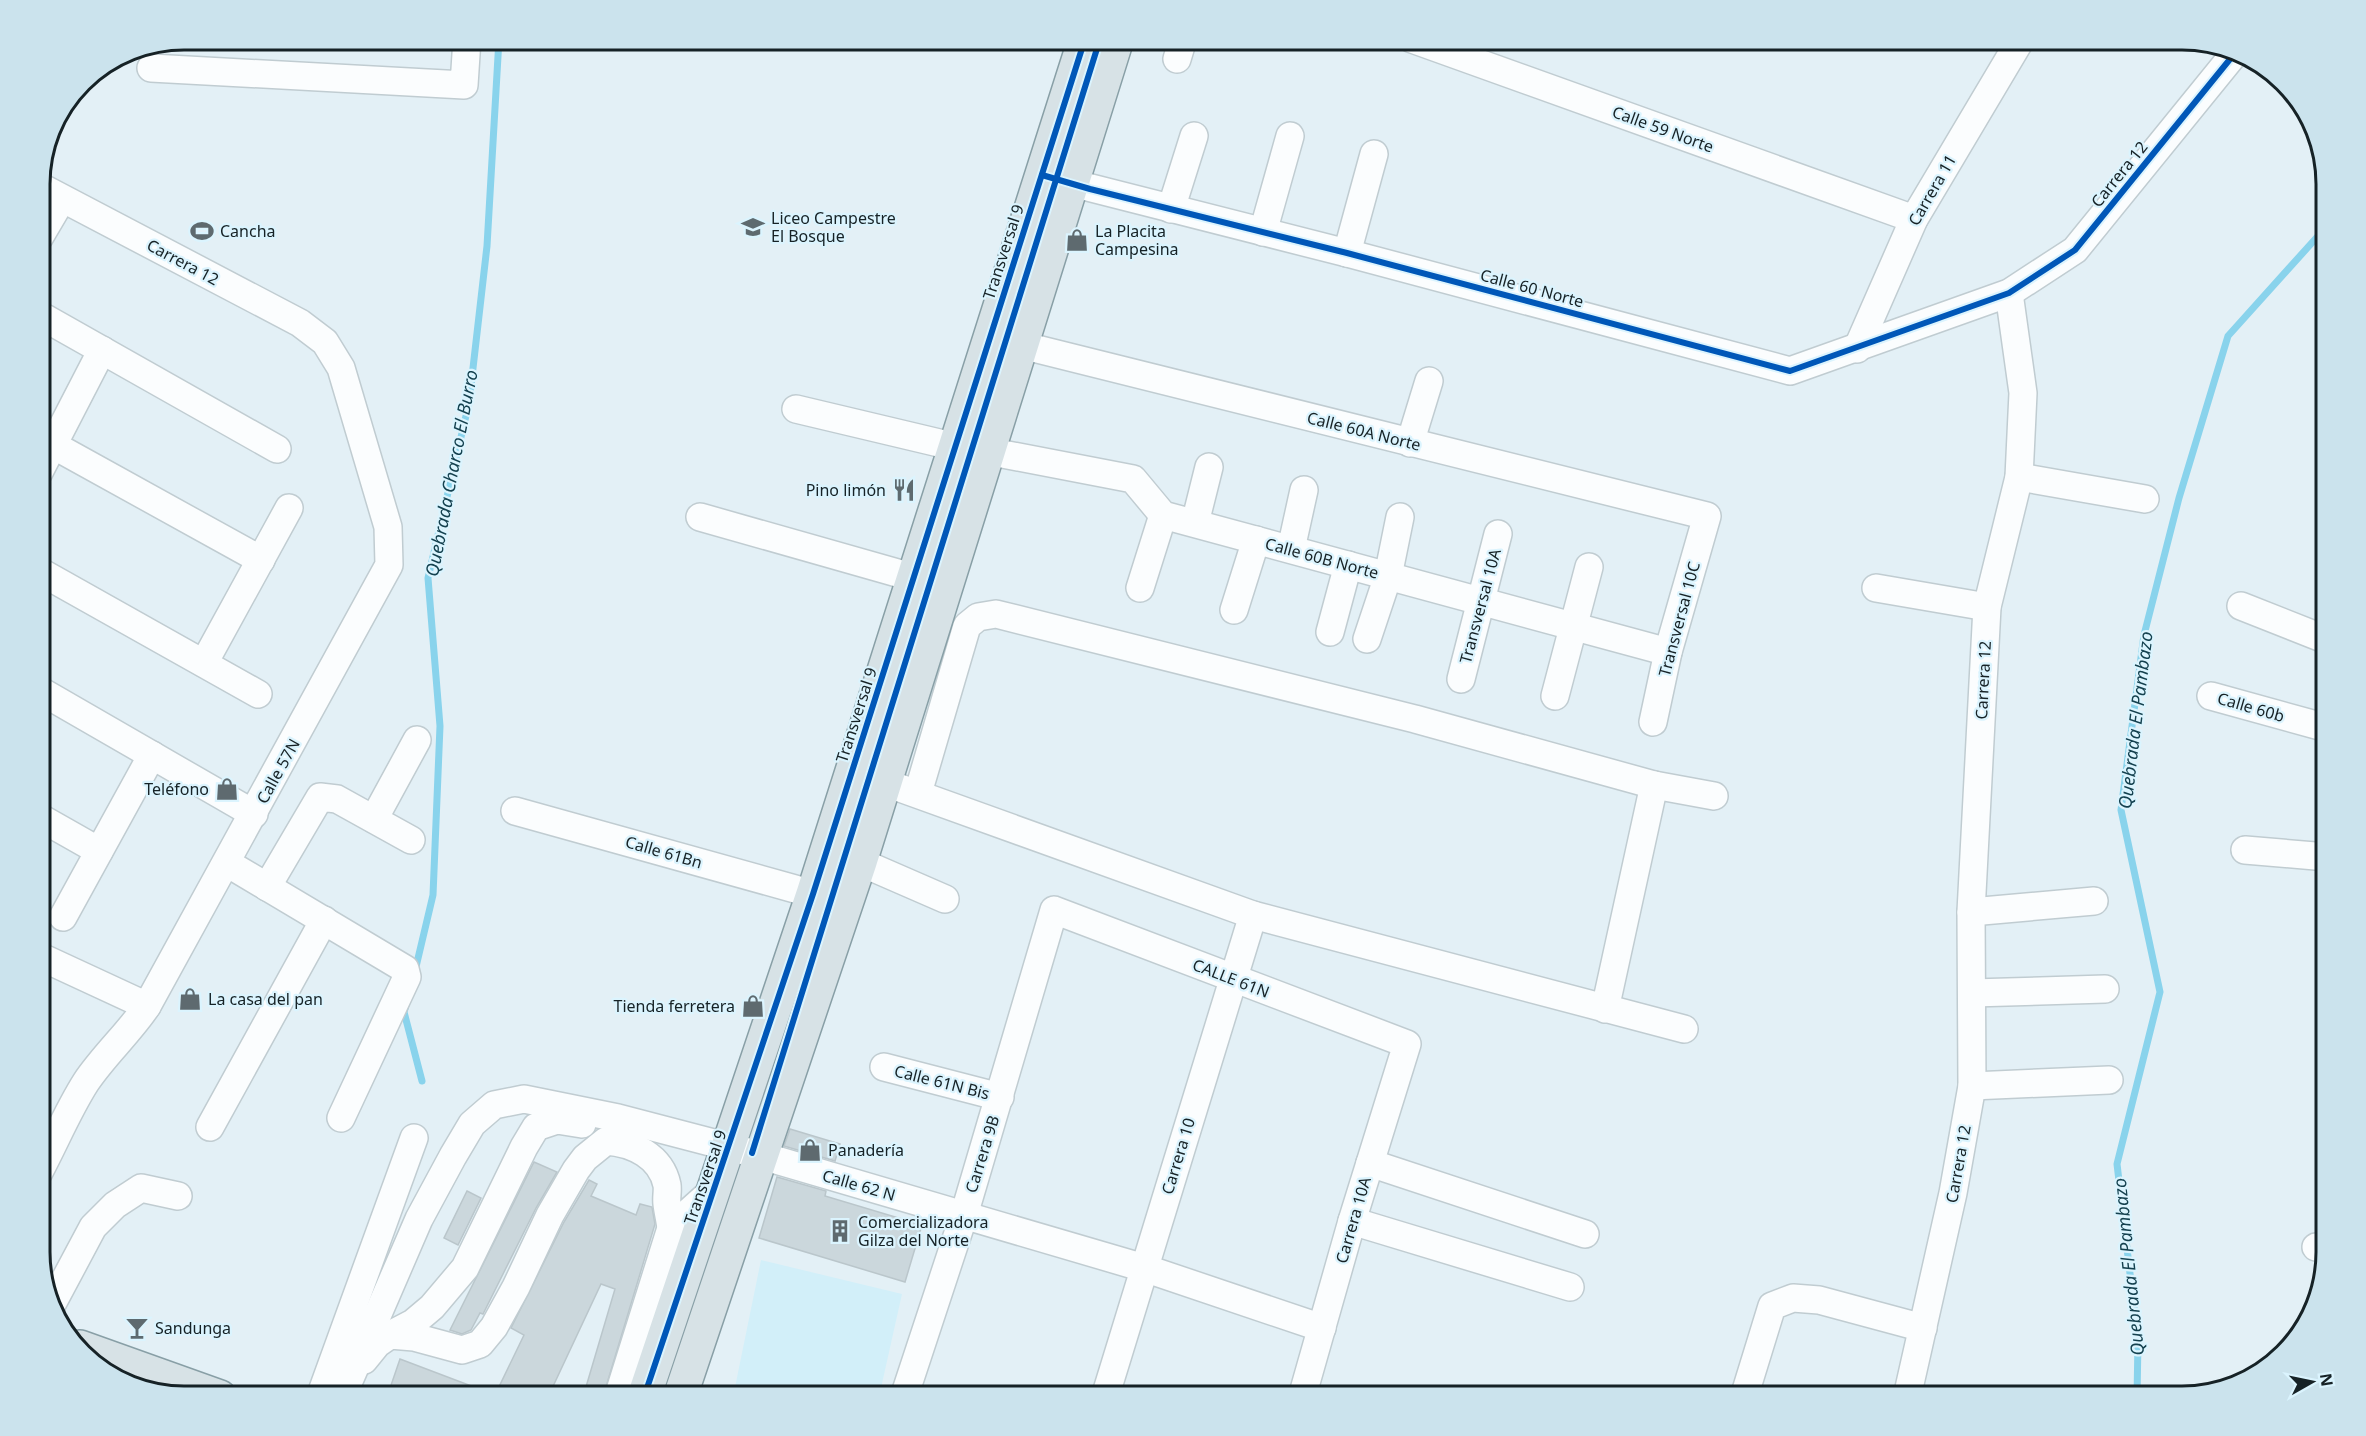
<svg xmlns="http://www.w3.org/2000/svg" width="2366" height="1436" viewBox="0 0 2366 1436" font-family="'Noto Sans',sans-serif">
<rect width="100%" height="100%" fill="#e3f0f6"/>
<path fill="#d2eff9" d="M761 1260 902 1294 879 1397H733Z"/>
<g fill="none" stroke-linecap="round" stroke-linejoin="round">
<g stroke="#89d3ec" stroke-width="7">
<path d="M415 971 433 895 440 726 428 578 469 403 487 246 499 39"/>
<path d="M406 1005 404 1012 422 1081"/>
<path d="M2137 1397 2138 1341 2117 1164 2160 992 2121 810 2144 635 2179 498 2228 336 2327 226"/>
</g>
</g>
<g fill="#cbd7dc" stroke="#bac6cb" stroke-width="1.5">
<path d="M790 1129 840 1144 835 1161 784 1146Z"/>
<path d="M534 1162 557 1172 536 1208 483 1314 480 1313 471 1330 462 1334 450 1330Z"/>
<path d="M777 1177 826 1191 825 1196 922 1225 905 1282 759 1238Z"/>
<path d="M589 1180 597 1184 591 1196 636 1215 640 1204 652 1207 655 1224 603 1397H583L615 1289 601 1284 548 1397H387L400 1359 495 1395 524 1335 511 1328 564 1222Z"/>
<path d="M467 1191 481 1198 458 1245 444 1238Z"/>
</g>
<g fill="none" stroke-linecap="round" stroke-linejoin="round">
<g stroke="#c0ccd1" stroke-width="30">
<g id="minor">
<path d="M1412 39 1914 219"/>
<path d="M1177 59 1183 39"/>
<path d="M151 68 464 85 467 39"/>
<path d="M1052 178 1347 253 1790 371 2009 293 2075 250 2235 53"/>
<path d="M39 186 300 323 325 342 341 368 388 527 389 565 147 1006C129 1033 104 1055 86 1082 68 1110 55 1142 39 1172"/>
<path d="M1171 209 1194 136"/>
<path d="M1263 232 1290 136"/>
<path d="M39 238 62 199"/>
<path d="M1347 253 1374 154"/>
<path d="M45 318 277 449"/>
<path d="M1021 345 1707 516 1668 652 1653 722"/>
<path d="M1857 349 1914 219 2021 39"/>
<path d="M796 409 956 447"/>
<path d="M1410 443 1429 381"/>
<path d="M53 445 261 560"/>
<path d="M987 451 1133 479 1163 515 1668 652"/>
<path d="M39 472 102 350"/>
<path d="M2019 477 2145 499"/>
<path d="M700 517 915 578"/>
<path d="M1195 523 1209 467"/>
<path d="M1291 549 1304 490"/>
<path d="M39 571 258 694"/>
<path d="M1140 588 1163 515"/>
<path d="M1876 588 1987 607"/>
<path d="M2241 606 2327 640"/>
<path d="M1234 610 1256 540"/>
<path d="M1330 632 1348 565"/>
<path d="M1367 639 1388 576 1400 517"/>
<path d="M204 663 289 508"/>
<path d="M1461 679 1498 534"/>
<path d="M39 690 254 814"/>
<path d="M1555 696 1589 567"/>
<path d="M2211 696 2327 728"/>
<path d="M900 788 1253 915 1684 1029"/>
<path d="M918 793 967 626 978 617 996 614 1415 719 1654 785 1714 796"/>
<path d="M515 811 813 894"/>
<path d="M39 817 99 851"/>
<path d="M374 819 417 740"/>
<path d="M2245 850 2327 857"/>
<path d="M860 862 945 899"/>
<path d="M227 863 405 969 407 977 341 1118"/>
<path d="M267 887 320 797 337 799 411 840"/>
<path d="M1971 912 2094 901"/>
<path d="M63 917 152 755"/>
<path d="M39 956 147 1006"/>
<path d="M1972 993 2105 989"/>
<path d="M1605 1009 1654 785"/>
<path d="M884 1067 1000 1097"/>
<path d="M1972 1086 2109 1080"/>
<path d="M210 1127 324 920"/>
<path d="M1370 1163 1585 1234"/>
<path d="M1352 1221 1570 1287"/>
<path d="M2316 1247 2327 1248"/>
<path d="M52 1304 93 1227 115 1205 141 1188 178 1196"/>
<path d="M390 1335 413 1323 432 1307 465 1268 524 1147 536 1127 557 1120 582 1124"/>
<path d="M364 1360 377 1344 390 1335 414 1337 462 1350 480 1344 494 1327 516 1287 550 1215 576 1170 585 1158 606 1141C633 1143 661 1156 667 1185 668 1191 666 1198 667 1204 668 1212 670 1220 671 1228"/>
<path d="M320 1397 414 1138"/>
<path d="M342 1397 419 1219 453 1156 472 1124 494 1105 524 1099 618 1118 752 1153 1144 1268 1322 1328"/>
<path d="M618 1397 671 1228 710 1193 716 1185"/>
<path d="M904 1397 964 1215 1054 910 1407 1044 1352 1221 1302 1397"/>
<path d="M1105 1397 1253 915"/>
<path d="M1744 1397 1772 1306 1793 1298 1819 1300 1923 1328"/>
<path d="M1907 1397 1953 1193 1972 1086 1971 912 1987 607 2019 477 2023 393 2009 293"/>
</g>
</g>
<g stroke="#889fa6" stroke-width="36">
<g id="major">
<path d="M80 1347 220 1397"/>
<path d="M644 1397 813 894 1085 39"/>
<path d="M680 1397 860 862 1117 39"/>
</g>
</g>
<use href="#minor" stroke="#fbfdfe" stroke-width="27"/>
<use href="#major" stroke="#d7e2e6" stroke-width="33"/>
<g stroke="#dbf4fe" stroke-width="10">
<g id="cycleway">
<path d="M1042 175 1090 189 1347 253 1790 371 2009 293 2075 250 2235 53"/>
<path d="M752 1153 1100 39"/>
<path d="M644 1397 813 894 1085 39"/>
</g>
</g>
<use href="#cycleway" stroke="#0057b8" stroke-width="6"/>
</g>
<defs>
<g id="school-bare" transform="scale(1.8)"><path d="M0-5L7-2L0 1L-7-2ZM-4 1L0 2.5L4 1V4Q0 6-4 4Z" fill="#5e6a6f" stroke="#dbf4fe" stroke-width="2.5" paint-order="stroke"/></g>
<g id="stadium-bare" transform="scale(1.8)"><path d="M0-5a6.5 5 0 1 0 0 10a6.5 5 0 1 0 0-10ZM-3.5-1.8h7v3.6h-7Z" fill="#5e6a6f" stroke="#dbf4fe" stroke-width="2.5" paint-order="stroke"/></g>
<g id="shop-bare" transform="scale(1.8)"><path d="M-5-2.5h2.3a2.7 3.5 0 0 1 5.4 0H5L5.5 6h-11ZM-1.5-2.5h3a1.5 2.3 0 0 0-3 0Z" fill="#5e6a6f" stroke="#dbf4fe" stroke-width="2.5" paint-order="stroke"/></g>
<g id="restaurant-bare" transform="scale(1.8)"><path d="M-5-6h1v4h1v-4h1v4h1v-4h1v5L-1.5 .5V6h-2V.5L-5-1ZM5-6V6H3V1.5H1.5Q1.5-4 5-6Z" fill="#5e6a6f" stroke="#dbf4fe" stroke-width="2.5" paint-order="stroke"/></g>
<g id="building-bare" transform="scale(1.8)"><path d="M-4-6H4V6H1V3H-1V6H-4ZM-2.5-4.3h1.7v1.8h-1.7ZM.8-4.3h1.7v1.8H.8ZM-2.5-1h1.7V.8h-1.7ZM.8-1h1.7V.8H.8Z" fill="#5e6a6f" stroke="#dbf4fe" stroke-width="2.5" paint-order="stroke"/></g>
<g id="bar-bare" transform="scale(1.8)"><path d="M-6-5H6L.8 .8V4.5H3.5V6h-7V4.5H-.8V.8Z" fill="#5e6a6f" stroke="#dbf4fe" stroke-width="2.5" paint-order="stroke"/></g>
</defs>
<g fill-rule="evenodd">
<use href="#school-bare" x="753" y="227"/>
<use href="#stadium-bare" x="202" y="231"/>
<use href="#shop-bare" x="1077" y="240"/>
<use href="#restaurant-bare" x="904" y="490"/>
<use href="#shop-bare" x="227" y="789"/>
<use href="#shop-bare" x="190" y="999"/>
<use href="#shop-bare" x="753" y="1006"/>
<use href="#shop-bare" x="810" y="1150"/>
<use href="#building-bare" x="840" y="1231"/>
<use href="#bar-bare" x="137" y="1328"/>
</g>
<g text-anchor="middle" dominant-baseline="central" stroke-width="4.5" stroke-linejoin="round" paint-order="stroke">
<g font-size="16" fill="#162226" stroke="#dbf4fe">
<text transform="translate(1663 129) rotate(20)">Calle 59 Norte</text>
<text transform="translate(2119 174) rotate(-51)">Carrera 12</text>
<text transform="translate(1932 190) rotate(-60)">Carrera 11</text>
<text transform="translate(1003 252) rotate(-72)">Transversal 9</text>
<text transform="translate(183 262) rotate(28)">Carrera 12</text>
<text transform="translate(1532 288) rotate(15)">Calle 60 Norte</text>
<text transform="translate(1364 431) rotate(14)">Calle 60A Norte</text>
<text transform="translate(1322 558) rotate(15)">Calle 60B Norte</text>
<text transform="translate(1480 606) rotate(-75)">Transversal 10A</text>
<text transform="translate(1679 619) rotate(-75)">Transversal 10C</text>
<text transform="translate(1983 680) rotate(-87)">Carrera 12</text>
<text transform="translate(2251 707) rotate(16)">Calle 60b</text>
<text transform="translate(856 715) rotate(-72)">Transversal 9</text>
<text transform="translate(278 771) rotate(-61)">Calle 57N</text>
<text transform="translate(664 852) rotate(16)">Calle 61Bn</text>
<text transform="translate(1231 978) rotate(21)">CALLE 61N</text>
<text transform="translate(942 1082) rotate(14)">Calle 61N Bis</text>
<text transform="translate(982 1154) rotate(-73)">Carrera 9B</text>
<text transform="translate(1178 1156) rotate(-73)">Carrera 10</text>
<text transform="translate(1958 1164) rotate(-80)">Carrera 12</text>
<text transform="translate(705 1177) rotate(-71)">Transversal 9</text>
<text transform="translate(859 1185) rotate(16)">Calle 62 N</text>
<text transform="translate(1353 1220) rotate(-74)">Carrera 10A</text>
</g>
<g font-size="16" fill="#162226" stroke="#dbf4fe" text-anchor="start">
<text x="771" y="218">Liceo Campestre<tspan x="771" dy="18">El Bosque</tspan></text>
<text x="220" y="231">Cancha</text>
<text x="1095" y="231">La Placita<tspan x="1095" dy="18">Campesina</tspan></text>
<text x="886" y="490" text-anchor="end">Pino limón</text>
<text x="209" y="789" text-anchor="end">Teléfono</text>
<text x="208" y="999">La casa del pan</text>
<text x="735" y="1006" text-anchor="end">Tienda ferretera</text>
<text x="828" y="1150">Panadería</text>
<text x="858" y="1222">Comercializadora<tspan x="858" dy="18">Gilza del Norte</tspan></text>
<text x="155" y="1328">Sandunga</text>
</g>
<g font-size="18" font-style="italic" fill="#14414f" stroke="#dbf4fe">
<text transform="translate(451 473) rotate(-79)">Quebrada Charco El Burro</text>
<text transform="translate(2135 720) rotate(-83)">Quebrada El Pambazo</text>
<text transform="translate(2128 1267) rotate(-96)">Quebrada El Pambazo</text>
</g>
</g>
<path d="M0 0H2366V1436H0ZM184 50H2182A134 134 0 0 1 2316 184V1252A134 134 0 0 1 2182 1386H184A134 134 0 0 1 50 1252V184A134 134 0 0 1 184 50Z" fill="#cbe3ed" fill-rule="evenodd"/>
<path fill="none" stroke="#162226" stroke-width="3" d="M184 50H2182A134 134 0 0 1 2316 184V1252A134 134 0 0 1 2182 1386H184A134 134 0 0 1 50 1252V184A134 134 0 0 1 184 50Z"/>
<g transform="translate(2312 1382) rotate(81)" stroke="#dbf4fe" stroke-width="4.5" paint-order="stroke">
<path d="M0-4.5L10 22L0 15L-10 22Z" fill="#162226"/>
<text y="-9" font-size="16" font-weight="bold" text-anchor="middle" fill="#162226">N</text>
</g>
</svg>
